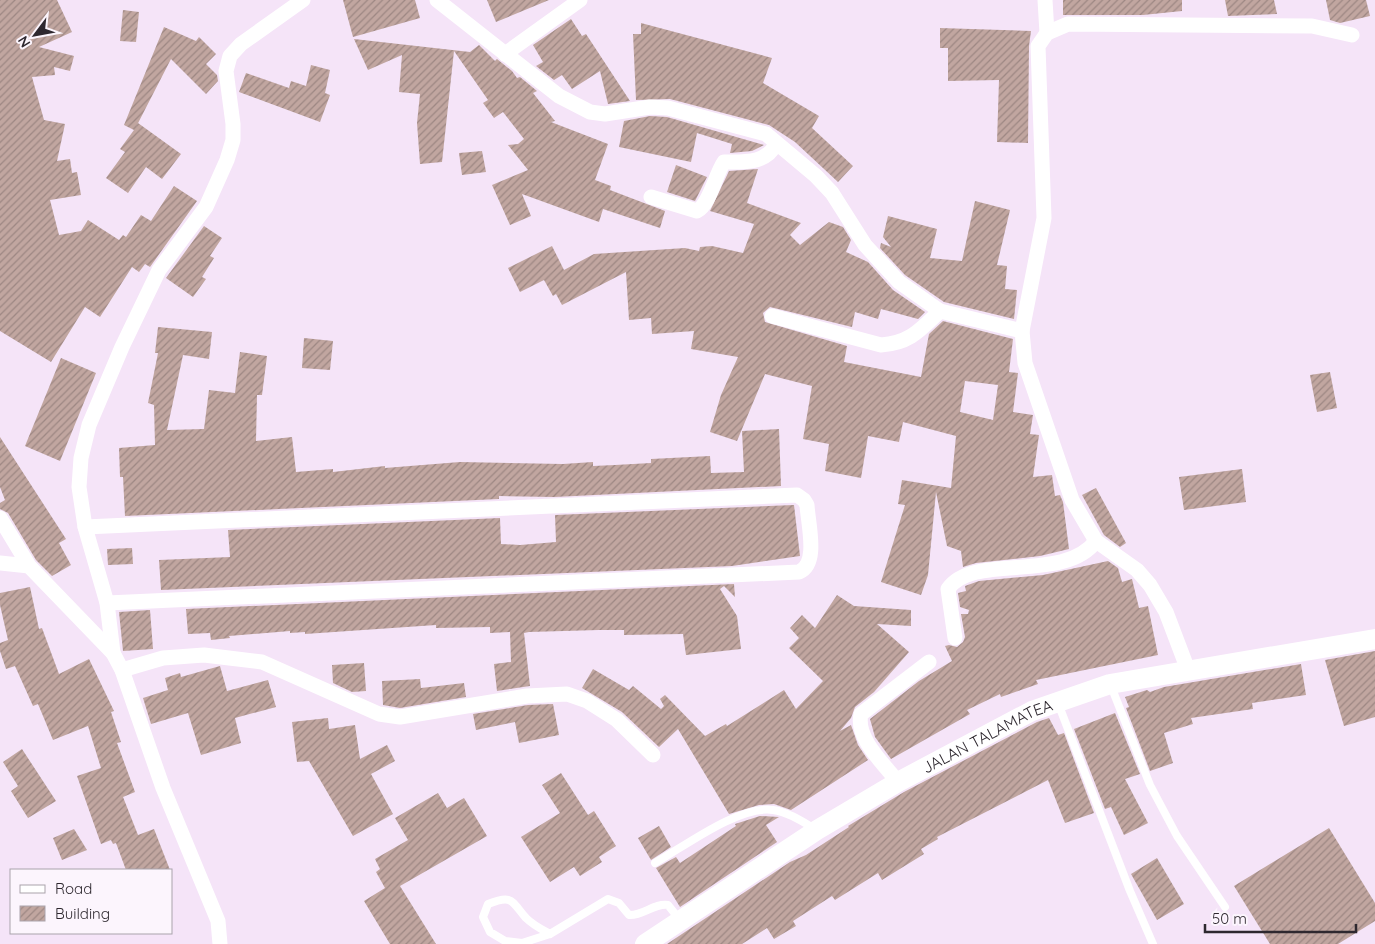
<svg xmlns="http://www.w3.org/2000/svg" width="1375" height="944" viewBox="0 0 1375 944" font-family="Quicksand,sans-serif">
<defs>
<pattern id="building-hatch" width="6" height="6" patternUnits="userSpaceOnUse" patternTransform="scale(1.25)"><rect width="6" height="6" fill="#c1a6a0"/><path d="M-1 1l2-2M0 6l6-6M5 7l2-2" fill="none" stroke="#9d8783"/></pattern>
</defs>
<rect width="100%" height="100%" fill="#f5e4f8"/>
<g fill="url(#building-hatch)" fill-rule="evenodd">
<path d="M0 0H57L72 32 39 47 74 56 70 71 54 67 55 75 32 77 44 120 65 124 57 161 70 159 72 173 77 172 81 195 50 200 59 235 81 231 88 220 119 240 123 235 126 237 141 215 151 221 174 186 197 201 150 267 145 264 139 272 132 267 100 317 85 307 51 362 0 331Z"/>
<path d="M343 0H415L420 18 353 37Z"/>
<path d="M487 0H549L496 22Z"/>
<path d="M1063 0H1182V11L1143 15H1063Z"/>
<path d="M1225 0H1274L1277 14 1228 16Z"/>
<path d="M1326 0H1366L1370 16 1340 23 1330 20Z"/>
<path d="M123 10 139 12 136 42 120 41Z"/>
<path d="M571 19 582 36 586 34 630 101 608 104 600 71 572 89 562 75 554 80 536 66 543 62 533 45Z"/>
<path d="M641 23 772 58 763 83 819 116 812 128 853 166 838 182 795 142 769 125 670 99 636 100 633 34H641Z"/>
<path d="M164 27 196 41 199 37 216 54 206 64 217 75 218 81 206 94 171 59 135 129 138 123 181 154 162 179 146 167 128 193 106 178 125 152 120 149 134 130 124 125Z"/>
<path d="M940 28 1031 31 1029 46 1028 143 997 142 999 80 948 81V48H940Z"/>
<path d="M354 39 470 52 479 45 495 61 497 59 512 71 517 78 520 77 537 91 533 93 555 121 551 122 608 144 595 180 611 186 610 190 665 211 660 228 603 209 599 222 522 194 531 216 510 225 492 185 528 170 508 145 518 144 524 139 503 112 494 118 483 103 488 100 454 51 442 162 420 164 417 123 420 94 399 92 402 55 368 70Z"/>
<path d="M311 65 330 70 325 93 330 95 320 122 239 92 246 73 289 88 291 81 306 86Z"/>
<path d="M650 116 667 117 764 145 752 151 730 153 732 144 697 133 691 162 619 147 624 121Z"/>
<path d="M482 151 486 172 462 175 459 153Z"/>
<path d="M676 165 707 177 695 201 667 192Z"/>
<path d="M758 169 747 203 801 223 790 235 800 245 829 222 843 227 851 240 846 252 868 262 893 290 925 312 918 319 881 309 878 319 855 312 852 327 770 307 763 313 765 322 847 346 844 362 921 377 929 334 943 321 1013 339 1009 372 1018 373 1013 412 1033 415 1030 434 1039 435 1033 477 1052 475 1055 496 1060 495 1063 502 1069 549 1040 556 976 563 963 567 961 551 947 546 936 492 928 575 921 595 881 582 905 505 898 504 902 480 951 488 956 436 903 422 899 442 868 436 861 478 825 471 829 444 803 439 812 386 765 374 737 441 710 432 721 395 738 357 691 349 694 331 652 334 651 318 629 320 626 272 562 305 556 294 553 296 544 280 520 292 508 268 552 246 564 270 594 254 685 248 699 251 700 247 712 246 743 253 754 224 710 211 729 171ZM965 381 998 385 993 420 960 412Z"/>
<path d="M975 201 1010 210 997 265 1007 266 1005 289 1017 290 1014 319 944 302 905 275 880 248 881 243 891 247 883 237 888 216 937 229 930 258 962 261Z"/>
<path d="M204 226 222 238 210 256 214 258 202 277 206 279 193 297 166 278Z"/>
<path d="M158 327 212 332 209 359 183 355 167 430 204 429 209 390 235 393 240 352 267 356 262 395H257L256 441 292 437 296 472 333 469V472L385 466V468L460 462 563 464 593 462V466L615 465 651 463V459L710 456 711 473 744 472 742 431 779 429 781 486 554 497 499 496V499L125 516 123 477H120L119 448 155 445 154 405 148 403 158 353H155Z"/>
<path d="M304 338 333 341 330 370 302 368Z"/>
<path d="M61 358 96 373 60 461 25 446Z"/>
<path d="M1330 372 1337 408 1317 412 1310 375Z"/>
<path d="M0 437 66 539 59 543 71 565 52 576 36 560 8 513 0 509V503L5 500 0 487Z"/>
<path d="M1242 469 1246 502 1184 510 1179 477Z"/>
<path d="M1096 488 1126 543 1120 547 1104 535 1082 495Z"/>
<path d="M794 505 800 556 732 566 161 590 159 560 230 557 228 530 500 518 501 544 520 545 556 542 555 515Z"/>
<path d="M132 548 133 564 108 565 107 549Z"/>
<path d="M1108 561 1118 568 1122 582 1132 579 1139 608 1148 606 1158 655 1036 680 1038 684 1001 697 1000 694 967 710 970 714 891 759 875 737 870 719 919 681 952 661 945 646 949 645 957 647 963 642 965 637 961 614H968L969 610 960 607 958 593 966 591 965 586 979 581 1043 575Z"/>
<path d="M734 584 735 597 724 586 720 589 737 616 741 649 686 655 683 634 624 635V630H599L529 632 524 633 530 686 497 691 494 664 511 662 510 632 490 633V627L436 628V625L305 634V632L290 633V631L229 636 230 638 211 640 210 633 188 634 186 609Z"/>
<path d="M30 587 39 629 42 628 59 674 89 659 114 711 111 712 121 742 117 743 135 792 123 797 138 835 154 829 170 870H126L116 843 113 844 111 840 101 844 77 776 101 768 88 726 53 740 38 704 33 706 15 666 6 669 0 651V643L8 640 0 605V593Z"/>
<path d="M837 595 854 606 911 610V626L877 624 909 652 874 692 855 707 851 718 840 731 851 725 858 745 868 760 791 810 774 804 759 805 729 814 678 729 659 747 622 712 582 688 593 669 629 690 633 686 661 709 664 706 660 699 665 695 705 736 726 724 727 726 784 690 796 709 823 681 789 648 799 638 790 628 802 615 815 628Z"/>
<path d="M150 610 153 649 123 651 119 612Z"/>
<path d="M1375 651V717L1344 726 1325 660Z"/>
<path d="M364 663 366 691 352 692 333 683 332 665Z"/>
<path d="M1301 664 1306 695 1252 703 1253 709 1191 718 1193 724 1164 733 1173 763 1150 771 1126 708 1129 707 1125 697 1147 690 1150 692 1164 687Z"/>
<path d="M220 666 227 691 268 680 276 707 235 718 241 743 201 755 188 713 151 724 143 698 168 690 165 678 180 673 181 677Z"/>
<path d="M420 679 421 688 464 683 466 697 400 708 383 705 382 681Z"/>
<path d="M553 704 559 735 519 743 515 722 476 730 473 714 528 705Z"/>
<path d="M1115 713 1140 774 1125 779 1148 823 1124 835 1111 807 1105 809 1074 729Z"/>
<path d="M328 718 329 729 355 725 360 759 387 745 395 761 371 774 393 814 353 836 309 761 297 762 292 722Z"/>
<path d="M1049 718 1058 735 1064 733 1094 813 1065 823 1048 780 937 837 938 839 921 849 924 854 882 880 878 873 835 900 832 896 793 921 796 926 774 939 767 928 742 944H667L790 862 806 855 849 827 848 826 904 792 1037 722Z"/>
<path d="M22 749 56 801 28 818 11 791 18 786 3 762Z"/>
<path d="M561 773 588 815 594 811 616 846 599 857 602 862 580 876 574 867 550 882 521 837 560 813 542 785Z"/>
<path d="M438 793 447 808 464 798 487 836 400 886 436 944H390L364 901 385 888 376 872 380 869 375 859 408 840 395 818Z"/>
<path d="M760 816 779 817 766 825 777 842 680 907 656 868 676 857 680 863 736 826 735 824Z"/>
<path d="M659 826 671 847 651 860 638 838Z"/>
<path d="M1329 828 1375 903V921L1338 944H1270L1234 886Z"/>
<path d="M74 829 87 850 62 860 53 838Z"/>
<path d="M1157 858 1184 904 1157 920 1131 874Z"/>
</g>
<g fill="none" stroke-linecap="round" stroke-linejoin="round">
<g stroke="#fff" stroke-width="8">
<path d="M1111 686 1150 785 1177 836 1225 907"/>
<path d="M1058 703 1130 891 1153 944"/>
<path d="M655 863C685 846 739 805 773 810 788 812 803 822 815 829"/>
<path d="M550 934C541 929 533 925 526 918 511 901 513 894 488 904L483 917 490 932 505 941 522 943 550 934 608 899 619 903 629 915C643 916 654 903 668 905L680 920"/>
</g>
<g stroke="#fff" stroke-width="15">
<path d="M437 0 559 96 590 112 605 114 650 107 668 108 766 134 816 176 832 193 865 245 899 282 940 311 1022 331 1025 363 1072 500 1096 541 1137 570 1150 585 1166 612 1188 670"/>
<path d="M1045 0 1047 33"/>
<path d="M505 54 580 0"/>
<path d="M651 197 697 211C710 204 715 175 724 162 744 162 766 164 776 144"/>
<path d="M772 316 881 345C910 343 920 330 940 311"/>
<path d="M1022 331 1044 218 1038 46 1047 33 1068 24 1312 26 1352 35"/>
<path d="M0 518 29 566 113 653 122 670 163 788 218 921 220 944"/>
<path d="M85 527 797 495 804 500 807 505C808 524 819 564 799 572L107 603"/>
<path d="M0 563 29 566"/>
<path d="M955 638 948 589C973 552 1064 584 1096 541"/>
<path d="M113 653 107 603 85 527 79 487 81 458 89 425 122 347 159 270 206 207 227 160 233 140V124L226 71 230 56 241 44 303 0"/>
<path d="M122 670 163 658 204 655 262 662 379 714 400 717 527 696 567 694 587 701 617 720 653 755"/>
<path d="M898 782C884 764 855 738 861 714L929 662"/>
</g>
<path stroke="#fff" stroke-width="20" id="s1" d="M645 944 817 830 898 782 1032 711 1110 684 1375 639"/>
</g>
<g text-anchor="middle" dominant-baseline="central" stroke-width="4.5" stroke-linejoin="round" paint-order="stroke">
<g font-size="16" fill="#2e282f" stroke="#fcf5fd">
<text stroke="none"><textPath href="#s1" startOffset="401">JALAN TALAMATEA</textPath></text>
</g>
</g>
<rect x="10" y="869" width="162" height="65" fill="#fcf5fd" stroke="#aaa3ab"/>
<rect x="20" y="885" width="25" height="8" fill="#ffffff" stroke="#aaa3ab"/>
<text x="55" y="894" font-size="15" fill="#2e282f">Road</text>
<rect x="20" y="906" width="25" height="15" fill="url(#building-hatch)" stroke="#aaa3ab"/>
<text x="55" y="919" font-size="15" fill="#2e282f">Building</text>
<g transform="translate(35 35) rotate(238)" stroke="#fcf5fd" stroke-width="4" paint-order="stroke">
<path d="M0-4L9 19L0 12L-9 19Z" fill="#2e282f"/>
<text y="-8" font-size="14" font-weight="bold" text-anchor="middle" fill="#2e282f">N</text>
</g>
<path d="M1205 924v8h151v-8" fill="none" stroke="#2e282f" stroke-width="2.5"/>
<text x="1212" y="924" font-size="15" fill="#2e282f" stroke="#fcf5fd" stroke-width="4" paint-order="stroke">50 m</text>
</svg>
